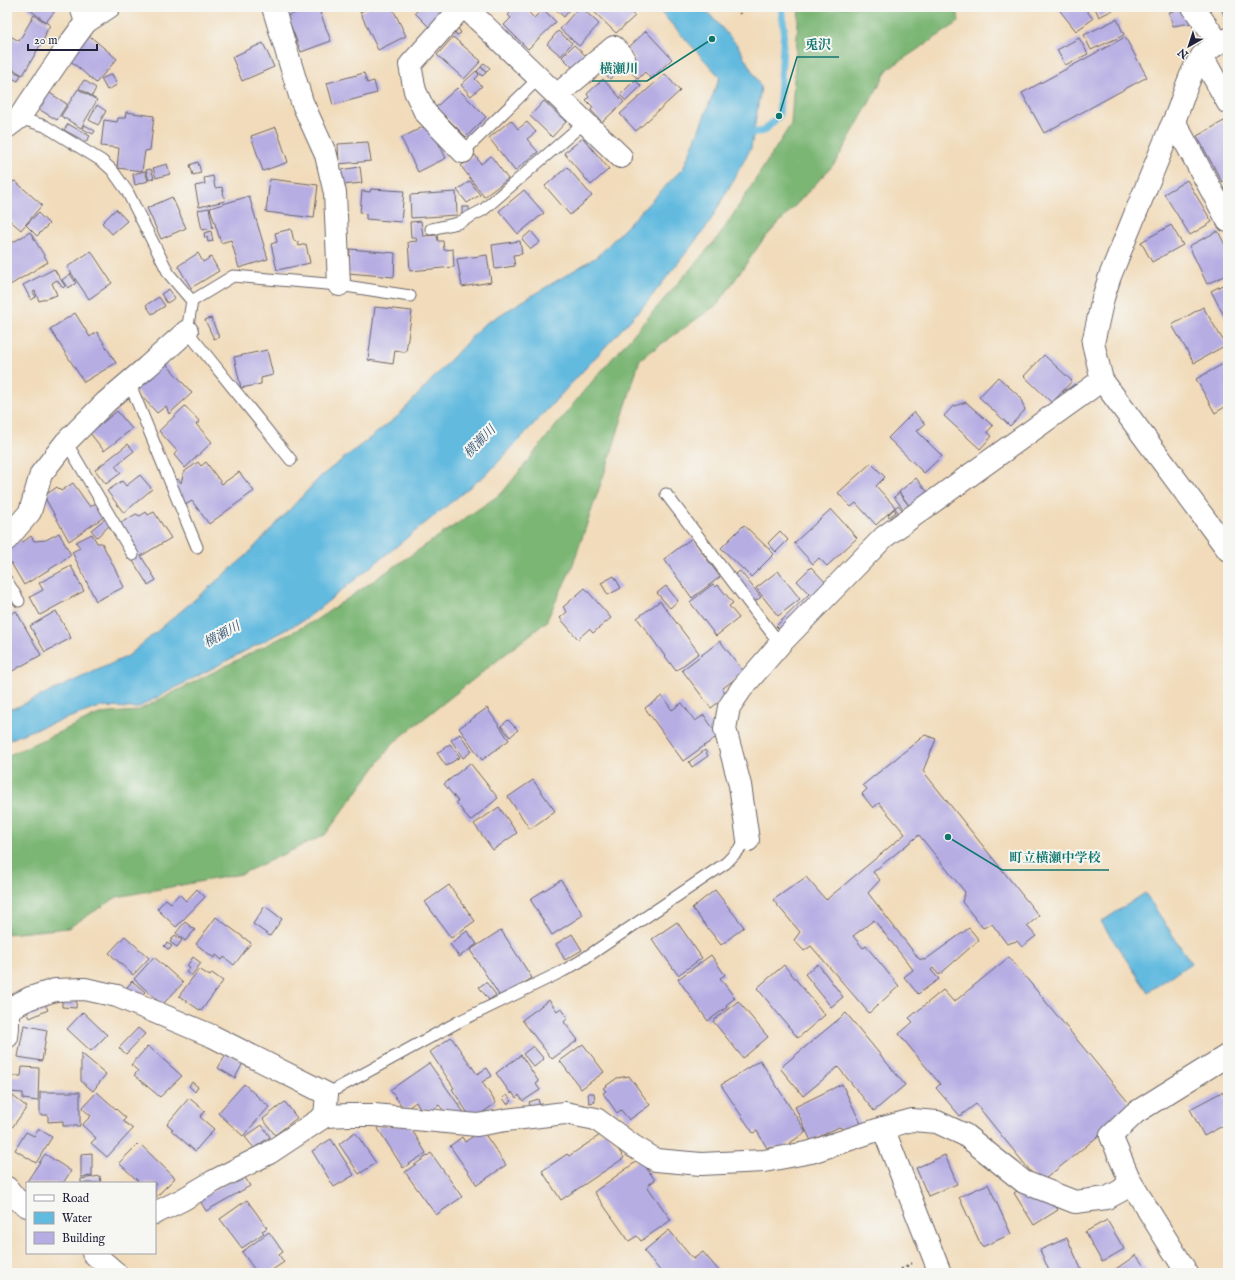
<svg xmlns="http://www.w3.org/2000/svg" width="1235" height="1280" viewBox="0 0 1235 1280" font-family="'IM FELL English','Noto Serif JP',serif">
<rect width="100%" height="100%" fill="#f6f6f2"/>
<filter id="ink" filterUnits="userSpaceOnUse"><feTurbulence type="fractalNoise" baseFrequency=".025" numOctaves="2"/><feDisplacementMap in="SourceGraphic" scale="8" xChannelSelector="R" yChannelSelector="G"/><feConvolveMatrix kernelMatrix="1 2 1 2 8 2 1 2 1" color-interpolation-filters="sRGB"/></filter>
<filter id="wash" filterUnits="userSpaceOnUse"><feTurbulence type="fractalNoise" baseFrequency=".012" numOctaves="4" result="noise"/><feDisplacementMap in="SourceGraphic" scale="16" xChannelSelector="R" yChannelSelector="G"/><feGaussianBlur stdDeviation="0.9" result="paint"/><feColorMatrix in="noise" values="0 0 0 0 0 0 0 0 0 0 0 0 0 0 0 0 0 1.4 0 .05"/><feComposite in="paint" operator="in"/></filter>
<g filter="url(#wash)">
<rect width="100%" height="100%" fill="#f1dbba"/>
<path fill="#7cb674" stroke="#4f6c58" d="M799 7H957L959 22 888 69 836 162 762 241 718 304 640 359 611 454 572 567 546 622 393 743 325 835 241 874 117 897 68 928 7 934V756L99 714 137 711 316 620 502 493 583 392 720 235 791 124Z"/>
<g fill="#62badf" stroke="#426e8d">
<path d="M656 7H703L738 46 761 87 751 148 708 225 648 301 490 471 306 619 137 708 100 707 27 732 7 741V710L17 707 128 656 246 556 321 476 397 417 483 325 598 256 684 167 720 77Z"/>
<path d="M1145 893 1191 963 1148 992 1101 922Z"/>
</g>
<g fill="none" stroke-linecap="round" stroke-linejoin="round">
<path stroke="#62badf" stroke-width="7" d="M745 134 764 131 779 116 784 27 781 7"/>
</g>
<g id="blocks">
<g fill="#b6ade3">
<path d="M26 7H58L46 22Z"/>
<path d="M311 7H318L331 41 301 52 287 16Z"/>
<path d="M371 7H392L406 36 378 50 360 12Z"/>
<path d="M421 7H450L429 27 415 13Z"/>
<path d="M524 7 534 18 543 9 556 22 528 49 504 25 511 18 508 15 514 9 518 12Z"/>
<path d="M553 7H572L564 17Z"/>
<path d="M579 7H581L599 24 579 46 560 29Z"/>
<path d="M589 7H624L635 16 616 33Z"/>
<path d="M1057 7H1084L1093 19 1076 31Z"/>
<path d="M1090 7H1119L1099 17 1095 8 1091 10Z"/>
<path d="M1221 7H1228V17L1225 18Z"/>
<path d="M1187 8 1197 22 1173 26 1169 12Z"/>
<path d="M34 15 50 25 45 34 46 35 23 75 7 66V34L19 41Z"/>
<path d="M1117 19 1124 35 1091 50 1084 35Z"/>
<path d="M458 28 461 33 457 35 454 31Z"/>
<path d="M558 31 572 43 561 56 547 44Z"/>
<path d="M646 31 672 59 651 79 645 72 638 79 627 68 636 59 627 49Z"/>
<path d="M85 32 117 59 96 83 65 56Z"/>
<path d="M453 37 481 61 464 79 437 55Z"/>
<path d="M1125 37 1147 77 1044 133 1022 93Z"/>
<path d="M1079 38 1088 54 1065 65 1057 50Z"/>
<path d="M263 43 274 67 242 81 232 57Z"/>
<path d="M574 45 587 57 574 69 562 57Z"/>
<path d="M611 59 621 68 610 79 601 70Z"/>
<path d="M484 63 490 68 487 72 481 67Z"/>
<path d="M481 67 486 73 482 76 477 71Z"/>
<path d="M7 68 21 75 18 81 7 76Z"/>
<path d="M476 71 479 75 475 79 482 86 471 96 461 85Z"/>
<path d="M364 73 367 83 374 81 377 93 333 105 327 83Z"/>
<path d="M112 74 117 85 107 90 101 79Z"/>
<path d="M665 74 680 91 636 131 620 114Z"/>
<path d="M603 79 624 102 602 122 591 110 593 107 586 100 589 97 587 94Z"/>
<path d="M84 80 96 88 92 96 79 88Z"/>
<path d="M635 80 641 86 626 101 620 95Z"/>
<path d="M457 88 486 117 466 137 436 107Z"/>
<path d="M78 89 97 100 81 128 61 116Z"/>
<path d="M45 90 67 104 57 120 35 107Z"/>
<path d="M544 101 566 122 552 137 530 116Z"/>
<path d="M97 105 106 111 98 125 89 120Z"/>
<path d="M126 112 154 116 150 150 145 151 142 171 117 168 119 148 101 146 104 120 117 122 118 118H125Z"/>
<path d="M511 120 518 129 527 122 536 132 527 139 538 152 515 171 489 138Z"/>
<path d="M1224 121 1228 128V179L1222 182 1197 136Z"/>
<path d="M68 124 90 136 86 142 64 130Z"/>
<path d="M429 124 446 158 418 172 401 138Z"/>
<path d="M85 125 95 131 93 134 83 129Z"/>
<path d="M276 127 288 162 263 171 251 136Z"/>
<path d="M583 138 609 169 591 185 564 153Z"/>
<path d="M368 142 371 161 339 164 338 144Z"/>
<path d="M475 155 481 164 491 156 508 179 484 197 461 166Z"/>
<path d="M198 162 201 173 193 175 190 165Z"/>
<path d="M167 164 170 174 156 178 153 168Z"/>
<path d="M360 167 362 183 342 185 340 170Z"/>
<path d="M567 167 592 196 570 215 545 186Z"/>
<path d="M151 169 154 178 149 180 146 170Z"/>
<path d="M145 171 148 181 135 185 133 174Z"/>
<path d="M213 176 215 188 222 187 225 201 199 207 195 186 205 184 204 178Z"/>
<path d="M270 179 318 185 314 218 266 212Z"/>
<path d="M1187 180 1212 222 1190 235 1164 194Z"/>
<path d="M15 181 42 205 21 230 7 218V188L12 182Z"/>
<path d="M470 181 480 195 467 203 457 190Z"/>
<path d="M371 189 404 191 401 222 366 219V214L360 213 362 191 370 192Z"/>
<path d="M524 190 544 213 518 234 499 211Z"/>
<path d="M456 192 457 215 411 218 410 195Z"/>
<path d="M249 196 268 259 239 268 231 240 221 243 210 208Z"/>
<path d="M172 197 186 228 161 239 147 208Z"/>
<rect x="462" y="207" width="7" height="7"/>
<path d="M209 208 213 228 202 230 198 210Z"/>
<path d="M116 209 127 221 112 234 102 223Z"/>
<path d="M38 213 49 224 37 236 26 225Z"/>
<path d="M421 221 423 236 437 235 438 241H443L444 250 453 249 454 267 410 271 408 242 417 241 416 238H411L410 222Z"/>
<path d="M1171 225 1183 245 1152 262 1141 242Z"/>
<path d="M291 229 294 241 298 242 299 246 306 244 310 263 277 270 271 244 277 242 275 233Z"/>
<path d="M211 231 213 241 208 242 207 237 205 238 204 233Z"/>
<path d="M531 231 540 242 531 249 522 239Z"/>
<path d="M1218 231 1228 251V274L1207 284 1189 246Z"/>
<path d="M30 232 48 262 7 287V246Z"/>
<path d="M520 241 522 254 513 255 515 266 495 269 492 245Z"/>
<path d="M350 249 395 253 394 277 348 273Z"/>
<path d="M91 251 112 283 89 299 67 267Z"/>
<path d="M198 253 203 262 211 257 219 271 191 288 178 266Z"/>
<path d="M487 255 491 282 462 287 457 259Z"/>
<path d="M54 269 65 286 63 288 57 280 52 283 57 295 39 301 35 291 33 292 36 297 31 300 23 285Z"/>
<path d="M70 274 76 283 68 288 62 280Z"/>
<path d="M1228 282V323L1211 291Z"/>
<path d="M169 289 175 298 167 303 161 294Z"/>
<path d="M159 297 165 306 152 314 146 305Z"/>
<path d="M375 307 412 311 406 352 395 350 393 364 368 360Z"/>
<path d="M1203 307 1226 345 1194 363 1172 325Z"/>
<path d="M75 313 90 337 97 332 116 363 84 382 50 329Z"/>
<path d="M211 318 219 337 214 339 205 320Z"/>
<path d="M267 350 273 375 261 378V384L241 388 234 357Z"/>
<path d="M1044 355 1072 381 1052 403 1024 376Z"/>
<path d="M162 359 192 393 169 414 166 406 157 413 132 386Z"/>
<path d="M1223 364 1228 374V405L1215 413 1196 379Z"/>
<path d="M998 377 1020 397 1025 410 1010 426 979 397Z"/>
<path d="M1075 384 1079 390 1068 398 1063 392Z"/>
<path d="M966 402 993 426 987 432 992 436 980 449 944 416 952 407Z"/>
<path d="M185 406 200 422 196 424 212 442 185 468 174 455 177 451 159 431Z"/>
<path d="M117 411 132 429 104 451 90 433Z"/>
<path d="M914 412 925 424 917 431 942 456 924 473 888 438Z"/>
<path d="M128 444 134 451 115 466 121 473 106 484 95 470Z"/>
<path d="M198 462 201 466 206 462 222 484 239 472 254 491 209 524 192 501 185 505 172 484 178 479 181 483 184 472Z"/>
<path d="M871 463 885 477 876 486 895 507 876 525 856 503 851 507 838 493Z"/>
<path d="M140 475 152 489 124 513 107 491 122 481 126 486Z"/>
<path d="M916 478 929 494 911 508 899 492Z"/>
<path d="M73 483 90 507 99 501 108 514 69 541 44 496 57 487 61 491Z"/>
<path d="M899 493 910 507 905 511 894 497Z"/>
<path d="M898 505 904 512 900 515 895 508Z"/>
<path d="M831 509 857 538 827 566 819 558 813 564 794 543Z"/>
<path d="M894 509 896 512 889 517 888 515Z"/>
<path d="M146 512 148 515 154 512 171 538 141 556 156 580 148 585 131 558 119 524 136 514 140 516Z"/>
<path d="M106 518 111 524 97 537 91 530Z"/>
<path d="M744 525 774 554 751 577 721 548Z"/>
<path d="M780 531 788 540 776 552 768 543Z"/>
<path d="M59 533 71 555 63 560V561L24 585 7 556V548L21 540 23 542 31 536 34 541 46 540Z"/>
<path d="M92 534 97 543H102L124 587 96 601 72 552 80 548 76 542Z"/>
<path d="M692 538 720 577 692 598 664 559Z"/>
<path d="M71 566 84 591 40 615 30 597 43 590 39 583Z"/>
<path d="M811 567 828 585 781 631 776 626 809 594 797 581Z"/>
<path d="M740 571 761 597 754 602 733 576Z"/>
<path d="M778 571 800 599 778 616 756 588Z"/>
<path d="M614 576 621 588 608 595 601 583Z"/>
<path d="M713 584 716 587 718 585 733 603 729 606 739 618 716 636 690 602Z"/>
<path d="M666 586 678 601 670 608 657 593Z"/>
<path d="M585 588 611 618 593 633 589 629 578 639 560 618 567 612 563 607Z"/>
<path d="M660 601 699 653 676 671 637 618Z"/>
<path d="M16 611 41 655 7 674V616Z"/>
<path d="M56 611 71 638 45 652 30 626Z"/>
<path d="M720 641 744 672 722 689 727 696 711 708 682 670Z"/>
<path d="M662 696 672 710 682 703 695 721 704 715 718 736 683 761 645 708Z"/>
<path d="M487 708 509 740 482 760 459 728Z"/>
<path d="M508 720 518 730 510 737 501 726Z"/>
<path d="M460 734 472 751 463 758 451 740Z"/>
<path d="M925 735 936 739 923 771 1039 916 1027 926 1036 936 1022 947 1017 941 1007 944 992 924 983 928 962 902 965 892 919 835 873 872 880 880 868 893 919 959 925 960 969 928 979 940 939 975 933 968 931 970 939 979 918 994 904 977 913 970 911 967 874 920 853 936 863 948 866 946 899 986 869 1013 811 946 804 951 794 940 800 932 773 900 806 877 826 900 905 834 879 803 873 808 862 794 867 789 863 785Z"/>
<path d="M450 744 460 757 446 766 437 753Z"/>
<path d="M705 750 708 756 692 767 689 762Z"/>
<path d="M470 763 498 798 470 821 456 802 458 801 444 784Z"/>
<path d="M533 780 555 811 530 829 508 797Z"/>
<path d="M499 807 517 833 493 850 474 824Z"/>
<path d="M561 880 583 915 552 935 530 899Z"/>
<path d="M449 885 475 921 451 938 425 902Z"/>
<path d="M197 889 205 897 176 927 157 909 166 899 171 903 179 894 186 901Z"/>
<path d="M715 890 744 927 721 945 692 908Z"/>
<path d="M265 906 282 919 270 936 253 924Z"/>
<path d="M216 917 251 943 234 965 224 957 222 960 216 955 214 958 196 944Z"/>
<path d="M185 922 195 930 185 941 176 933Z"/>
<path d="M677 922 702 958 678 975 652 939Z"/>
<path d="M501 930 532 978 501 998 470 950Z"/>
<path d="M467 931 477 944 459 957 450 944Z"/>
<path d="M572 934 582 950 565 960 556 944Z"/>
<path d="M175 935 182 940 177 947 170 942Z"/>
<path d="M125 936 149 958 133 975 109 953Z"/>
<path d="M167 943 172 946 169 950 164 946Z"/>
<path d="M711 955 725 975 720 978 735 998 726 1005 727 1007 708 1021 678 979Z"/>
<path d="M154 957 183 983 162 1005 134 979Z"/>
<path d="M193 957 201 963 191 976 186 972 190 967 187 966Z"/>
<path d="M1009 957 1133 1108 1040 1183 976 1104 960 1116 936 1088 940 1084 899 1034 913 1022 909 1018 943 990 954 1002Z"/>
<path d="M818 964 843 997 831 1007 805 974Z"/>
<path d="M784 965 825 1015 798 1038 757 988Z"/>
<path d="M199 969 210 976 212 973 223 981 201 1011 179 996Z"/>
<path d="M132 981 145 992 141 996 124 991Z"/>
<path d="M486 982 496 995 489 1000 479 987Z"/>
<path d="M62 993H77L76 1008 62 1007Z"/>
<path d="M42 998 48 1010 30 1018 24 1006Z"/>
<path d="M549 1000 557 1011 561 1008 568 1018 564 1022 578 1040 552 1059 522 1020Z"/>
<path d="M738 1001 768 1037 743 1058 713 1021Z"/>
<path d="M83 1012 107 1035 91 1051 67 1029Z"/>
<path d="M846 1013 905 1085 874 1111 838 1067 803 1096 780 1068Z"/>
<path d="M24 1025 47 1030 42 1061 18 1057Z"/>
<path d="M138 1028 145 1034 126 1054 119 1048Z"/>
<path d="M451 1037 477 1074 487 1068 492 1076 482 1082 496 1103 475 1118 467 1112 452 1089 454 1088 430 1052Z"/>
<path d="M583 1044 604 1072 581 1089 560 1061Z"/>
<path d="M148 1046 182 1076 160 1097 134 1075 138 1071 131 1065Z"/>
<path d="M533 1046 544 1059 534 1067 523 1054Z"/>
<path d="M81 1053 106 1074 93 1091 81 1081Z"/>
<path d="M227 1053 243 1063 235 1078 218 1068Z"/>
<path d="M521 1055 539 1082 536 1084 540 1090 523 1101 519 1095 516 1098 512 1092 511 1094 496 1073Z"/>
<path d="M760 1060 806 1132 784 1147 767 1148 757 1131 753 1133 721 1085Z"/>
<path d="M429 1063 465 1114 445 1112 439 1105 432 1110 421 1109 416 1102 405 1110 390 1090Z"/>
<path d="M22 1067 39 1068 38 1101 23 1099V1093L9 1092V1076H21Z"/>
<path d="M629 1076 650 1105 629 1120 621 1110 617 1113 603 1093 606 1091 603 1088 617 1078Z"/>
<path d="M192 1082 198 1087 195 1092 189 1086Z"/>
<path d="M244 1084 269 1107 243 1136 218 1113Z"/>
<path d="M842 1084 863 1128 849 1131 839 1127 811 1141 795 1107Z"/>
<path d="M40 1092H80V1126H63V1121L48 1122V1115H40Z"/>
<path d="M97 1092 126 1118 123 1121 133 1129 107 1157 91 1143 96 1138 82 1125 91 1116 82 1108Z"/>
<path d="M1222 1092 1228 1103V1123L1204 1136 1190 1109Z"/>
<path d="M588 1093H594L595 1102 589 1103Z"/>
<path d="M507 1095 512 1101 507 1104 503 1098Z"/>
<path d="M13 1096 27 1107 11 1129 7 1127V1104Z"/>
<path d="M189 1098 205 1111 200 1117 214 1129 195 1151 171 1130 173 1129 167 1124Z"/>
<path d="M538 1099 540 1107 531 1109 529 1102Z"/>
<path d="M285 1102 297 1118 275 1135 263 1119Z"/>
<path d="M262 1125 270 1137 254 1148 245 1137Z"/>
<path d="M409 1125 426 1153 403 1168 377 1127Z"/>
<path d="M39 1129 52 1137 36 1163 15 1150 26 1132 34 1136Z"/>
<path d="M482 1130 506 1165 477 1185 450 1146 462 1137 465 1142Z"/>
<path d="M606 1131 624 1158 561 1200 542 1171 567 1154 569 1156Z"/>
<path d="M355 1132 376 1163 359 1174 339 1144Z"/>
<path d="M331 1139 354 1175 334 1187 312 1151Z"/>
<path d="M139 1143 175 1178 155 1198V1183H140L119 1163Z"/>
<path d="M92 1153V1176L81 1177V1154Z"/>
<path d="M431 1153 462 1197 436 1215 405 1172Z"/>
<path d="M45 1154 71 1171 63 1183H26Z"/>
<path d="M945 1155 957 1184 928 1196 916 1168Z"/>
<path d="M640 1159 655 1180 647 1186 671 1220 641 1241 637 1236 629 1241 594 1192Z"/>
<path d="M243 1174 250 1186 206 1211 199 1199Z"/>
<path d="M100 1176 101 1183H81V1179Z"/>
<path d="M988 1184 1011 1234 982 1247 959 1197Z"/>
<path d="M1021 1188 1053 1202 1058 1210 1034 1225 1014 1193Z"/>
<path d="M247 1200 267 1228 262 1231 264 1233 242 1248 220 1219Z"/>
<path d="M1107 1220 1124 1249 1102 1262 1085 1232Z"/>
<path d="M669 1230 693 1259 703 1252 719 1271 716 1273H662L644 1251Z"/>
<path d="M269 1232 283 1252 279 1255 284 1262 268 1273H257L242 1252Z"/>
<path d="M1067 1238 1083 1273H1050L1040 1250Z"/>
<path d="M1136 1255 1149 1273H1110Z"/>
</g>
</g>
</g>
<g filter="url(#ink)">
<use href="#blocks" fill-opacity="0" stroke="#6a6367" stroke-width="1"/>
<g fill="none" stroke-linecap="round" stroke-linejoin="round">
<g stroke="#6a6367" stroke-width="13">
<g id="service">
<path d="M19 118 45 126 102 161 112 170 127 191 169 274 192 301 233 276 339 285 410 296"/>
<path d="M463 152 539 78"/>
<path d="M431 229 458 223 483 210 585 122"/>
<path d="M192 301 187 331 291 460"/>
<path d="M129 382 197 547"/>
<path d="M66 442 133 555"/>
<path d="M666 494 780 644"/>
<path d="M7 581 19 601"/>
<path d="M327 1094 458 1022 563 971 579 962 726 863 748 840"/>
</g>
</g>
<g stroke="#6a6367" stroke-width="24">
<g id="minor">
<path d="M273 7 302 102 326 155 335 193 339 285"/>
<path d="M462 7 410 65 415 91 425 112 463 152"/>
<path d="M465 7 621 157"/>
<path d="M1193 7 1218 42"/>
<path d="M86 22 109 7"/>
<path d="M1202 56 1228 103"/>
<path d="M557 95 614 47 624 58"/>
<path d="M1174 121 1228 221"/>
<path d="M7 127 19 118 69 45 86 22 81 7"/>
<path d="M7 539 30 512 41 474 66 442 106 402 147 367 187 331"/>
<path d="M748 840 740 785 725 729 729 707 742 688 780 644 884 537 1102 380 1093 343 1103 298 1110 276 1170 129C1188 96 1186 54 1228 39"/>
<path d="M7 1037 8 1028V1011L14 1006 30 998 55 990 85 989 117 996 212 1036 327 1094 325 1116"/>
<path d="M883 1128 940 1273"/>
<path d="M155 1213 182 1200 214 1181 269 1153 325 1116 349 1115H374L477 1125 506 1120 565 1113 596 1119 633 1146 656 1160 701 1164 764 1161 811 1152 883 1128 912 1120 937 1122 965 1135 1024 1182 1075 1202 1107 1198 1122 1190 1130 1181"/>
<path d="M1187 1273 1130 1181 1111 1136 1135 1113 1228 1055"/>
</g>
</g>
<g stroke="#6a6367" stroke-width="24">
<g id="tertiary">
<path d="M1102 380 1228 550"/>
<path d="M7 1188 16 1199 27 1206"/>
<path d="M93 1253 116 1273"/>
</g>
</g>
<g stroke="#6a6367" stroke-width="2.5" stroke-dasharray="3 3" stroke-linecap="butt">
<path d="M738 7 740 14"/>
<path d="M895 1273 912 1263"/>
</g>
<use href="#service" stroke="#fff" stroke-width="11"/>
<use href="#minor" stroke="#fff" stroke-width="22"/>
<use href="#tertiary" stroke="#fff" stroke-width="22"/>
</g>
</g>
<g text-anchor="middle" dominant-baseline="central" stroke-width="4" stroke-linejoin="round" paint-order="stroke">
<g font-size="13" font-style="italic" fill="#385774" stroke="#f6f6f2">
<text transform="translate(480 442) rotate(-46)">横瀬川</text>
<text transform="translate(222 635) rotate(-29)">横瀬川</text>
</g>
</g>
<path fill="none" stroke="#0f766e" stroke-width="1.5" d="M779 116L797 57H839M712 39L647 81H592M948 837L1002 870H1109"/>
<g fill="#0f766e" stroke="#f6f6f2" stroke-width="1.5">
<circle cx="779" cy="116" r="4"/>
<circle cx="712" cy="39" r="4"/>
<circle cx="948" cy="837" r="4"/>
</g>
<g font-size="13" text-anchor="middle" font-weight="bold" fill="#0f766e" stroke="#f6f6f2" stroke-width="4" stroke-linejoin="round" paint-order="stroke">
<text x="818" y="49">兎沢</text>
<text x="619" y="73">横瀬川</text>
<text x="1055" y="862">町立横瀬中学校</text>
</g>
<rect width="1235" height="1280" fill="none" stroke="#f6f6f2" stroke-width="24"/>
<rect x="26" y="1182" width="130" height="72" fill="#f6f6f2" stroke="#a1a1a9"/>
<rect x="34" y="1195" width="20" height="6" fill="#ffffff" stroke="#a1a1a9"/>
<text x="62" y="1202" font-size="12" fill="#22223b">Road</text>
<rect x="34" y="1212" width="20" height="12" fill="#62badf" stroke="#a1a1a9"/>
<text x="62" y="1222" font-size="12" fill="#22223b">Water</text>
<rect x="34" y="1232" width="20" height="12" fill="#b6ade3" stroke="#a1a1a9"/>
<text x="62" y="1242" font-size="12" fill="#22223b">Building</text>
<g transform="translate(1189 46) rotate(219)" stroke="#f6f6f2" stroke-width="3" paint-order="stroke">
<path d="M0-3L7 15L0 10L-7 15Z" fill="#22223b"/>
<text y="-6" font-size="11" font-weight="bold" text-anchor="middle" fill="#22223b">N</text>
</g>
<path d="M28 44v6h69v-6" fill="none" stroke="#22223b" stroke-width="2"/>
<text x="34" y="44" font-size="12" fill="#22223b" stroke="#f6f6f2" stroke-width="3" paint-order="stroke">20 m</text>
</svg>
